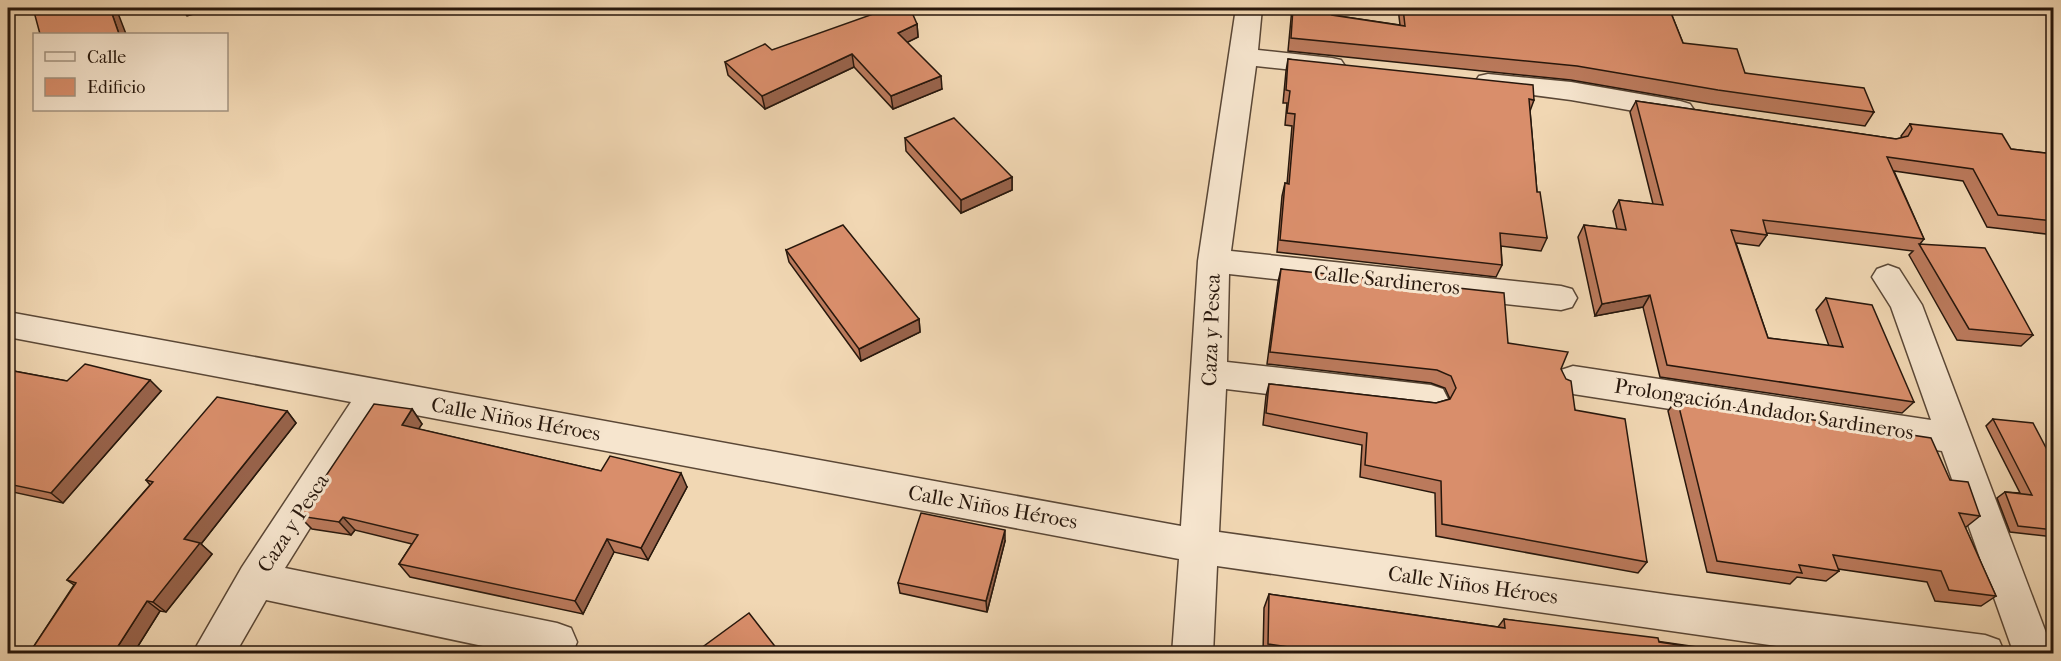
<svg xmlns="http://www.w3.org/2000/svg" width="2061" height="661" viewBox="0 0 2061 661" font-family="'IM FELL French Canon',serif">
<rect width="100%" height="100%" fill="#f1d7b3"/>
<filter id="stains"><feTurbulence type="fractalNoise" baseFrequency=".00333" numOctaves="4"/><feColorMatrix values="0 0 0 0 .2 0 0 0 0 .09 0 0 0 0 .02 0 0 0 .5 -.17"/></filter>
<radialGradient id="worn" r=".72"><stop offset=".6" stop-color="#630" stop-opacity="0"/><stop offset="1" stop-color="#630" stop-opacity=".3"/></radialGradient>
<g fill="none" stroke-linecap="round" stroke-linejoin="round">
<g stroke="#5a4736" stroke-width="3">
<g id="minor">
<path d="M1236 8H1262L1258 50 1332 58 1341 60 1345 66 1341 72 1332 74 1256 66 1231 251 1561 286 1572 289 1577 298 1572 307 1561 310 1229 274 1227 362 1431 385 1443 389 1448 399 1443 409 1431 413 1226 389 1219 532 1671 595 1985 635 1999 640 2005 654H1832L1217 566 1213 654H1172L1179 559 384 409 285 568 557 623 571 628 577 642 572 654H520L266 600 235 654H192L242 567 351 402 8 337V312L1181 526 1198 261Z"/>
<path d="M1488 74 1571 82 1680 101 1690 104 1694 110 1690 116 1680 119 1571 100 1479 88 1475 82 1479 76Z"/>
<path d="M1888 265 1899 269 1922 305 2054 654H2014L1942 451 1573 394 1561 390 1556 380 1561 370 1573 366 1931 420 1891 307 1872 277 1877 269Z"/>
</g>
</g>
<use href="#minor" fill="#f6e5ce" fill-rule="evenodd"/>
</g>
<g fill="#bb7a5c" stroke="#27170c" stroke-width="1.5">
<path d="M1292 8H1333L1332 15 1400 25 1398 8H1669L1683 43 1745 73 1874 112 1865 126 1710 104 1571 80 1288 51Z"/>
<path d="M917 24 918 37 907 42 942 89 893 109 854 67 765 109 728 75 725 62 772 50Z"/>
<path d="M1288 59 1534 100 1530 111 1537 192 1547 238 1541 251 1501 246 1502 265 1496 277 1277 252 1282 196 1285 183 1287 184 1292 126 1285 125 1287 103H1283L1286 71Z"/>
<path d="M1636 101 1896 139 1902 138 1901 136 1910 124 2011 149 2054 154V235L1987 227 1963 181 1894 171 1924 239 1920 244 2033 335 2021 346 1957 340 1909 255 1913 251 1767 233V235L1759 246 1736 243 1768 338 1829 346 1816 310 1826 298 1914 402 1902 413 1660 377 1643 307 1595 316 1578 237 1584 225 1617 229 1613 211 1619 200 1653 204 1630 112Z"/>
<path d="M905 138 1012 177V190L961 213 906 151Z"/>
<path d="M786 250 919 319 920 332 861 361 789 262Z"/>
<path d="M1281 269 1508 343 1561 369 1575 410 1647 562 1638 573 1436 536 1435 493 1360 477 1362 445 1263 425 1266 396 1269 384 1436 403 1450 399 1445 388 1431 383 1267 364 1278 282Z"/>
<path d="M8 370 67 381 161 391 63 503 8 491Z"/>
<path d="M1677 399 1950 480 1980 516 1966 527H1965L1996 596 1981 606 1935 601 1927 582 1838 569 1839 571 1826 581 1797 577 1790 584 1707 572 1668 411Z"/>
<path d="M412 409 422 424 418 429 601 471 687 487 648 560 614 552 583 614 410 577 399 564 412 544 355 530 351 535 312 529 299 516Z"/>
<path d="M287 411 296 423 201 544 212 554 166 612 160 611 133 654H40L32 649 74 585 67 580 150 485 146 480Z"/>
<path d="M1993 419 2054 463V537L2010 532 1997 498 2005 492 2020 493 1986 426Z"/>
<path d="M1005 541 987 612 900 593 898 583Z"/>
<path d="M1269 594 1498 627 1504 619 1739 653 1744 649 1775 654H1263L1264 608Z"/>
</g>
<g fill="#98634b" stroke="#27170c" stroke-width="1.5">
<path d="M110 8H116L126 34H119Z"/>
<path d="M181 8H215L187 16Z"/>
<path d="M917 24 918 37 900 46 898 33Z"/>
<path d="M852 54 854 67 765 109 762 96Z"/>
<path d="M941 76 942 89 893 109 891 96Z"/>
<path d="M1012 177V190L961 213V200Z"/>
<path d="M1650 295 1643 307 1595 316 1602 304Z"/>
<path d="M919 319 920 332 861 361 859 349Z"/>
<path d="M150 380 161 391 63 503 51 493Z"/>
<path d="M412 409 422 424 412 439 402 425Z"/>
<path d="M287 411 296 423 201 544 212 554 166 612 153 602 184 539Z"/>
<path d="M681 473 687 487 648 560 641 548Z"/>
<path d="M343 517 355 530 351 535 339 522Z"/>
<path d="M1005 530V541L987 612 986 601Z"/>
<path d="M607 539 614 552 583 614 575 601Z"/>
<path d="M147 601 160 611 133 654H113Z"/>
</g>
<g fill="#d98e6b" stroke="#27170c" stroke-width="1.5">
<path d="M33 8H110L119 34H40Z"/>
<path d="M890 8H910L917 24 898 33 941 76 891 96 852 54 762 96 725 62 765 44 772 50Z"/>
<path d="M1293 8H1333L1332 15 1405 26 1403 8H1669L1683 43 1737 49 1745 73 1864 88 1874 112 1718 90 1577 66 1291 38Z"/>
<path d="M1288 59 1533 85 1534 100 1529 99 1537 192H1540L1547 238 1500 233 1502 265 1280 240 1285 183 1289 184 1295 114 1287 113 1290 91 1286 90Z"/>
<path d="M1636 101 1896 139 1908 136 1912 129 1910 124 2002 134 2011 149 2054 154V221L1998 215 1973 169 1887 157 1924 239 1763 220 1767 235 1731 230 1768 338 1843 347 1826 298 1872 305 1914 402 1667 365 1650 295 1602 304 1584 225 1626 230 1619 200 1663 205Z"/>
<path d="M954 118 1012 177 961 200 905 138Z"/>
<path d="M843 225 919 319 859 349 786 250Z"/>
<path d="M1919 244 1985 248 2033 335 1969 329Z"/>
<path d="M1281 269 1504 293 1508 343 1568 352 1561 369 1566 379 1571 381 1575 410 1625 419 1647 562 1442 524 1441 481 1365 465 1367 433 1266 413 1269 384 1436 403 1450 399 1456 388 1451 376 1437 370 1270 352Z"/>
<path d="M85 364 150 380 51 493 8 484V370L67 381Z"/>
<path d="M217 397 287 411 184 539 200 543 153 602 147 601 113 654H92L32 649 76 583 67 580 153 482 146 480Z"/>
<path d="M1677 399 1931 438 1950 480 1968 482 1980 516 1959 513 1996 596 1949 590 1941 571 1833 555 1839 571 1799 565 1802 573 1717 561Z"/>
<path d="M374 404 412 409 402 425 601 471 610 456 681 473 641 548 607 539 575 601 399 564 418 535 343 517 339 522 299 516Z"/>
<path d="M1993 419 2033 423 2054 463V530L2018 526 2005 492 2032 495Z"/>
<path d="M921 513 1005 530 986 601 898 583Z"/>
<path d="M1269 594 1505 628 1504 619 1658 638 1659 642 1739 654H1336L1268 644Z"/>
<path d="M749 613 781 654H693Z"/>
<path d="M1744 649 1775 654H1745Z"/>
</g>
<g text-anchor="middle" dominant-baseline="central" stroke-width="6" stroke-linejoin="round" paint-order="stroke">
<g font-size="21" fill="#27170c" stroke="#f6e5ce">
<text transform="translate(1387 280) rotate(6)">Calle Sardineros</text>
<text transform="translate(1211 330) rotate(-88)">Caza y Pesca</text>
<text transform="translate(1764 409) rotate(9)">Prolongación Andador Sardineros</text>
<text transform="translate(516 419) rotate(10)">Calle Niños Héroes</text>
<text transform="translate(993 507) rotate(10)">Calle Niños Héroes</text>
<text transform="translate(293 523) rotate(-57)">Caza y Pesca</text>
<text transform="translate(1473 585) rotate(8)">Calle Niños Héroes</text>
</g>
</g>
<rect width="2061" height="661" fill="none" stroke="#f1d7b3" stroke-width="30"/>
<rect x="9" y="9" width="2043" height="643" fill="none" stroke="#27170c" stroke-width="3"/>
<rect x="15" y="15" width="2031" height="631" fill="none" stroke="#27170c" stroke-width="1.5"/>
<rect x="33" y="33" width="195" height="78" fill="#f6e5ce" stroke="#a39380" stroke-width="1.5"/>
<rect x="45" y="52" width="30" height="9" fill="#f6e5ce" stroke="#a39380" stroke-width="1.5"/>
<text x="87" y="63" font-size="18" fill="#27170c">Calle</text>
<rect x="45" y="78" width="30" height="18" fill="#d98e6b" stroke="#a39380" stroke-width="1.5"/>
<text x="87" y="93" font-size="18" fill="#27170c">Edificio</text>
<rect width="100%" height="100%" filter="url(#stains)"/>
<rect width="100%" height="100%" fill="url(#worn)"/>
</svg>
